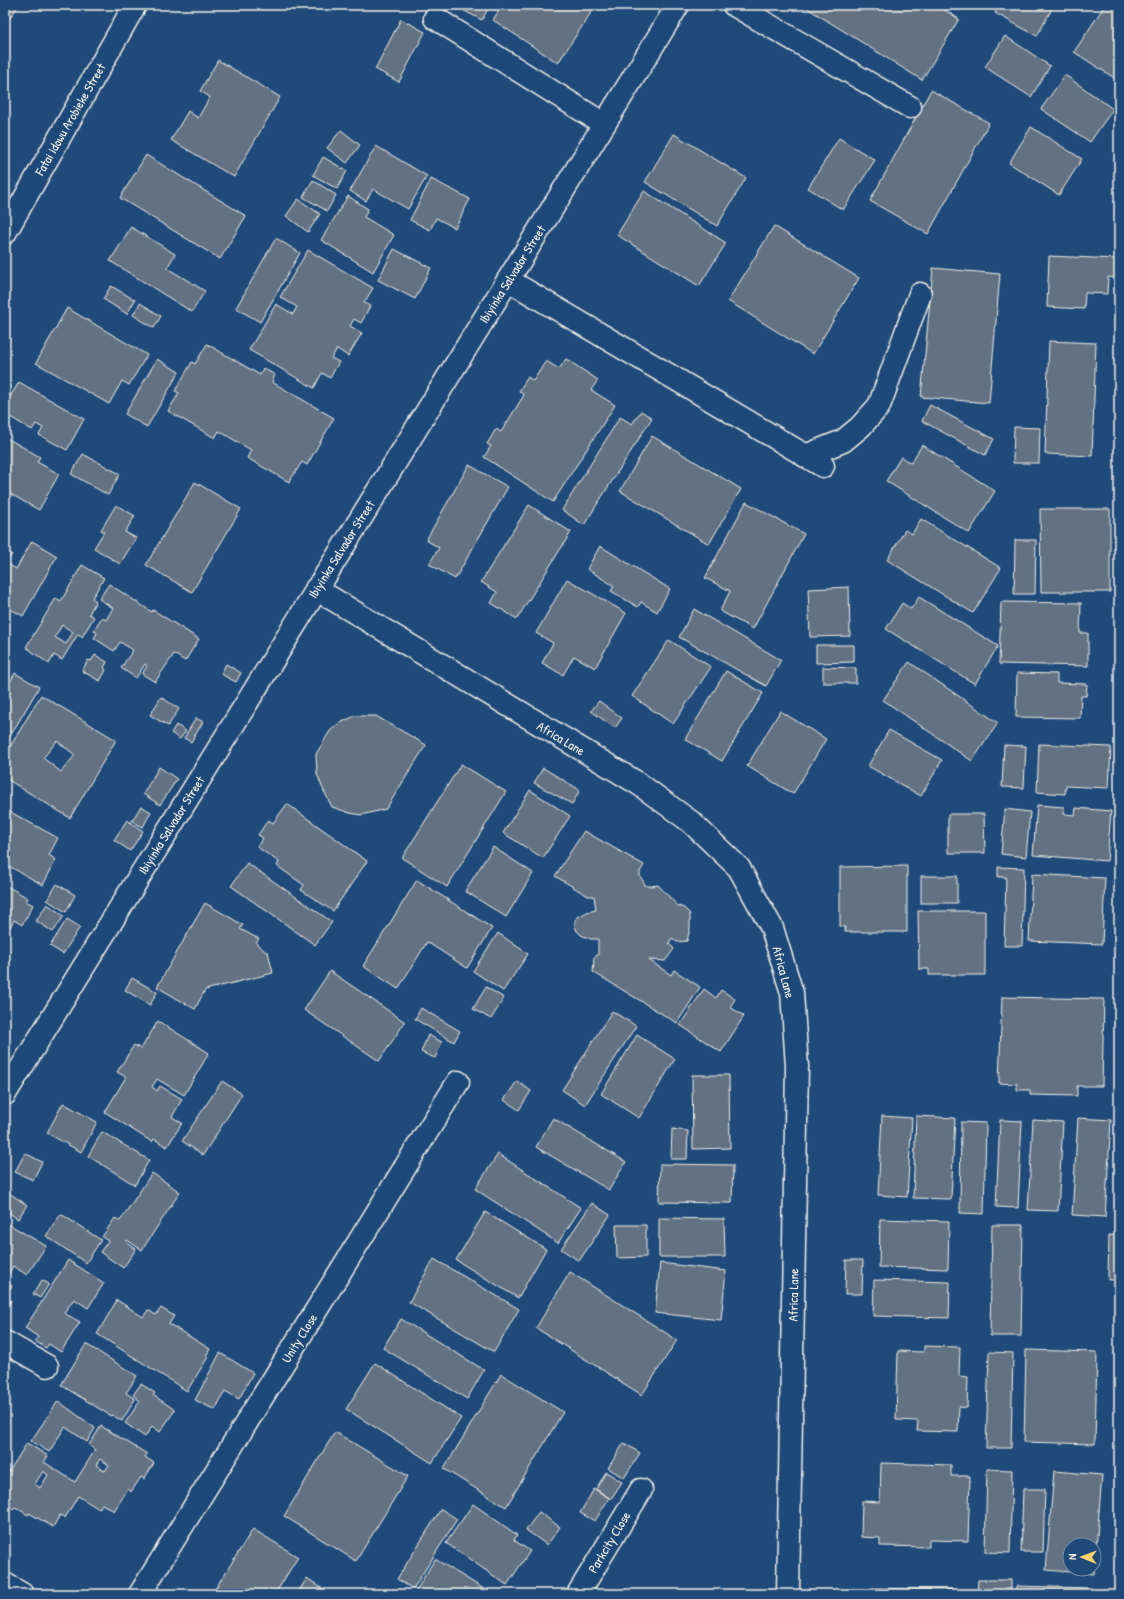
<svg xmlns="http://www.w3.org/2000/svg" width="1124" height="1599" viewBox="0 0 1124 1599" font-family="'Patrick Hand',sans-serif">
<rect width="100%" height="100%" fill="#1f4a7a"/>
<filter id="ink" filterUnits="userSpaceOnUse"><feTurbulence type="fractalNoise" baseFrequency=".025" numOctaves="2"/><feDisplacementMap in="SourceGraphic" scale="8" xChannelSelector="R" yChannelSelector="G"/><feConvolveMatrix kernelMatrix="1 2 1 2 8 2 1 2 1" color-interpolation-filters="sRGB"/></filter>
<g filter="url(#ink)">
<g fill="#637283" stroke="#f4f1e8" fill-rule="evenodd">
<path d="M5 5H19L5 25Z"/>
<path d="M453 5H490L482 20Z"/>
<path d="M502 5H596L558 63 493 20Z"/>
<path d="M802 5H937L959 19 922 80Z"/>
<path d="M999 5H1054L1037 36 995 13Z"/>
<path d="M1105 5H1119V81L1074 52Z"/>
<path d="M401 19 425 32 399 82 375 69Z"/>
<path d="M1005 36 1050 66 1031 97 985 67Z"/>
<path d="M218 60 280 97 234 177 171 140 188 111 198 118 210 97 200 91Z"/>
<path d="M1065 75 1113 109 1090 142 1041 109Z"/>
<path d="M931 90 989 123 928 234 870 201Z"/>
<path d="M1031 127 1082 159 1059 195 1009 163Z"/>
<path d="M341 130 360 145 347 163 327 148Z"/>
<path d="M674 134 746 178 717 226 645 182Z"/>
<path d="M839 138 875 160 843 210 808 188Z"/>
<path d="M376 146 427 176 408 209 373 189 366 201 350 191Z"/>
<path d="M146 155 246 216 220 259 120 198Z"/>
<path d="M323 157 347 171 337 189 313 175Z"/>
<path d="M431 179 470 199 455 228 436 218 430 230 410 220Z"/>
<path d="M313 180 336 195 327 211 303 197Z"/>
<path d="M644 191 726 243 699 286 617 235Z"/>
<path d="M348 196 368 209 364 217 394 235 373 272 321 240Z"/>
<path d="M298 199 320 214 308 232 286 216Z"/>
<path d="M774 226 859 278 813 354 728 301Z"/>
<path d="M131 227 175 254 167 268 205 291 192 312 110 261Z"/>
<path d="M276 238 300 253 260 322 236 308Z"/>
<path d="M394 249 431 268 415 299 378 280Z"/>
<path d="M308 250 373 288 364 303 370 306 361 323 354 319 350 326 362 333 348 356 337 349 331 358 339 362 330 378 322 373 314 388 249 350 276 304 293 314 297 307 280 297Z"/>
<path d="M1049 256 1117 259 1116 278 1108 277 1107 294 1085 293 1084 309 1047 307Z"/>
<path d="M933 268 1000 274 989 403 921 397Z"/>
<path d="M111 286 135 300 127 314 103 299Z"/>
<path d="M140 303 161 316 154 328 133 315Z"/>
<path d="M67 308 147 355 129 385 122 381 109 404 36 363Z"/>
<path d="M1049 341 1096 343 1092 456 1045 454Z"/>
<path d="M207 344 260 375 263 368 275 375 272 382 334 418 307 465 302 462 289 482 247 458 251 450 219 431 215 438 168 411 179 393 175 391 192 362 195 364Z"/>
<path d="M157 359 179 372 147 427 125 414Z"/>
<path d="M566 359 598 380 591 390 615 405 553 502 484 457 491 446 487 444 496 429 501 432 524 395 519 391 528 377 533 381 546 361 559 369Z"/>
<path d="M19 382 84 419 67 450 39 435 43 428 36 424 32 430 5 414V398L7 395 10 397Z"/>
<path d="M930 405 994 439 985 455 922 421Z"/>
<path d="M641 411 652 418 584 525 562 510 620 417 632 424Z"/>
<path d="M1014 427 1040 428 1039 463H1013Z"/>
<path d="M652 436 741 489 709 544 620 491Z"/>
<path d="M5 437 40 457 37 462 59 474 39 510 5 491Z"/>
<path d="M922 445 995 491 969 533 886 481 901 457 911 463Z"/>
<path d="M83 454 120 474 108 495 71 474Z"/>
<path d="M469 465 508 487 455 579 429 564 439 548 426 540Z"/>
<path d="M195 482 241 509 192 592 146 565Z"/>
<path d="M746 502 804 534 753 629 720 611 730 591 705 578Z"/>
<path d="M116 505 135 516 125 532 136 538 120 564 94 548 104 532 101 530Z"/>
<path d="M529 505 571 532 517 619 491 603 497 592 481 582Z"/>
<path d="M1040 509H1110V592H1041Z"/>
<path d="M921 519 1001 568 973 613 887 560 905 530 912 534Z"/>
<path d="M1015 540H1036L1035 594H1014Z"/>
<path d="M32 541 57 556 23 616 5 606V550L12 554 6 563 16 569Z"/>
<path d="M600 546 670 589 657 612 641 602 638 607 611 591 614 586 587 569Z"/>
<path d="M82 565 104 578 92 598 96 601 89 614 94 617 82 637 78 634 62 660 54 655 49 664 26 647 56 598 61 601ZM62 625 73 632 66 644 55 637Z"/>
<path d="M567 579 626 613 595 668 574 656 563 675 542 663 553 643 536 633Z"/>
<path d="M109 584 152 612 153 610 199 639 185 661 174 654 155 682 142 674 147 666 145 664 136 678 121 668 133 650 120 642 114 651 94 638 97 633 94 630 102 617 106 620 113 608 99 599Z"/>
<path d="M849 587 850 636 810 637 808 589Z"/>
<path d="M919 597 998 646 975 684 886 629 902 603 911 609Z"/>
<path d="M1001 602 1081 603 1080 633H1088V666L999 664Z"/>
<path d="M694 609 781 660 766 686 679 637Z"/>
<path d="M669 640 711 667 673 724 632 696Z"/>
<path d="M816 645H854V662L816 663Z"/>
<path d="M95 655 107 662 104 668 106 670 100 681 82 671 88 660 91 661Z"/>
<path d="M909 662 998 723 972 761 883 700Z"/>
<path d="M226 664 241 673 236 682 221 674Z"/>
<path d="M823 667 856 668V683H823Z"/>
<path d="M726 671 763 693 722 761 685 739Z"/>
<path d="M15 673 39 687 5 745V691Z"/>
<path d="M1017 673 1057 674V683L1087 684 1086 696H1081L1080 718 1016 717Z"/>
<path d="M41 695 116 740 70 818 5 778V755ZM57 741 75 755 61 772 43 758Z"/>
<path d="M161 697 179 709 168 726 150 715Z"/>
<path d="M599 701 622 718 615 728 591 711Z"/>
<path d="M780 711 826 739 793 794 747 766Z"/>
<path d="M355 716H376L426 745 386 809 361 815 350 813 332 807 323 789 317 774 316 754 330 731 338 724Z"/>
<path d="M196 718 203 722 191 742 184 738Z"/>
<path d="M176 725 186 731 180 739 171 733Z"/>
<path d="M889 730 942 760 921 796 868 766Z"/>
<path d="M1039 744 1111 747 1109 788 1066 786 1065 794 1037 792Z"/>
<path d="M1004 745 1026 746 1024 788 1002 787Z"/>
<path d="M461 764 506 792 447 887 402 858Z"/>
<path d="M159 767 177 779 160 805 143 794Z"/>
<path d="M543 768 580 790 572 804 534 783Z"/>
<path d="M530 790 570 816 543 858 503 833Z"/>
<path d="M287 804 367 861 333 911 301 890 304 885 277 866 279 862 257 847 263 838 258 835 268 820 273 823Z"/>
<path d="M1037 805 1064 807V814L1075 815 1076 808 1111 811 1107 861 1033 855Z"/>
<path d="M141 806 151 812 143 827 132 821Z"/>
<path d="M5 809 58 838 49 855 56 860 43 885 5 864Z"/>
<path d="M1005 809 1030 812 1026 857 1001 854Z"/>
<path d="M948 814H984L985 853H948Z"/>
<path d="M127 820 143 831 130 851 114 840Z"/>
<path d="M584 831 644 865 640 872V876L646 886H652L658 885 678 906 684 908 690 914V928L687 941 677 942 672 938 669 943 674 949 665 961 649 960 671 975 674 970 700 987 677 1023 593 972 594 957 598 955V939H591L581 935 577 931 575 926V920L578 917 587 912 596 910 594 896H588L555 876Z"/>
<path d="M493 847 533 873 506 917 465 891Z"/>
<path d="M247 863 332 922 315 945 231 886Z"/>
<path d="M907 866V932H845V927L840 926V867Z"/>
<path d="M998 867 1024 868 1022 946H1004L1006 877H998Z"/>
<path d="M1032 874 1105 878 1102 944 1029 941Z"/>
<rect x="921" y="876" width="36" height="27"/>
<path d="M417 880 492 928 467 968 427 942 398 989 363 966Z"/>
<path d="M57 884 75 895 66 912 47 900Z"/>
<path d="M5 885 28 898 26 901 33 905 22 925 14 920 5 936Z"/>
<path d="M205 903 243 925 240 929 259 939 256 943 266 952H268L273 973 205 990 195 1009 157 987Z"/>
<path d="M47 904 64 916 53 932 36 921Z"/>
<path d="M918 911H985V975H929V969H919Z"/>
<path d="M67 919 80 927 63 954 50 946Z"/>
<path d="M498 933 528 954 503 991 473 971Z"/>
<path d="M330 971 405 1022 379 1061 304 1010Z"/>
<path d="M132 978 157 992 150 1005 125 990Z"/>
<path d="M486 987 504 998 491 1019 473 1009Z"/>
<path d="M704 989 716 998 721 990 735 999 730 1007 744 1016 721 1052 680 1025Z"/>
<path d="M1002 997 1104 999 1102 1086H1077V1096L1030 1095V1090H1017V1084L999 1083Z"/>
<path d="M421 1008 460 1031 454 1042 415 1019Z"/>
<path d="M612 1011 636 1026 585 1105 562 1090Z"/>
<path d="M158 1021 209 1053 184 1095 157 1079 152 1087 157 1091 160 1086 182 1099 172 1117 182 1123 167 1147 154 1139 152 1142 105 1112 126 1077 117 1072 134 1045 141 1049Z"/>
<path d="M428 1035 442 1042 435 1058 421 1052Z"/>
<path d="M637 1035 675 1059 639 1118 601 1094Z"/>
<path d="M692 1075H729L730 1148 693 1149Z"/>
<path d="M222 1081 242 1094 203 1155 182 1141Z"/>
<path d="M517 1081 531 1091 519 1110 504 1100Z"/>
<path d="M63 1103 97 1122 81 1152 47 1133Z"/>
<path d="M882 1116 912 1118 907 1197 878 1195Z"/>
<path d="M916 1116 955 1118 951 1199 913 1198Z"/>
<path d="M553 1118 626 1162 609 1190 536 1147Z"/>
<path d="M1078 1118 1111 1120 1105 1217 1072 1215Z"/>
<path d="M1000 1120 1022 1121 1018 1208 996 1207Z"/>
<path d="M1033 1120 1063 1122 1058 1211 1028 1210Z"/>
<path d="M961 1122 986 1123 984 1214 960 1213Z"/>
<path d="M672 1129 688 1131 687 1159H671Z"/>
<path d="M102 1132 149 1160 135 1185 88 1156Z"/>
<path d="M25 1153 42 1162 33 1180 15 1172Z"/>
<path d="M498 1154 581 1208 558 1243 475 1189Z"/>
<path d="M660 1164 733 1165 732 1203 659 1202Z"/>
<path d="M152 1173 180 1192 142 1250 127 1240 126 1242 136 1249 123 1268 100 1252 108 1241 102 1237 115 1218 120 1221Z"/>
<path d="M6 1191 27 1205 18 1219 5 1210Z"/>
<path d="M592 1203 610 1215 579 1261 561 1249Z"/>
<path d="M485 1212 546 1249 518 1298 456 1260Z"/>
<path d="M61 1214 101 1240 86 1263 46 1236Z"/>
<path d="M659 1218 724 1219 725 1257H659Z"/>
<path d="M880 1219 949 1221 948 1269 879 1267Z"/>
<path d="M5 1222 46 1246 27 1275 13 1266 5 1280Z"/>
<path d="M616 1225H646V1257L617 1258Z"/>
<path d="M992 1225H1023L1021 1336H990Z"/>
<path d="M1109 1235 1119 1236V1280H1108Z"/>
<path d="M434 1259 519 1309 494 1352 409 1302Z"/>
<path d="M68 1260 104 1283 88 1308 74 1299 64 1313 80 1322 61 1352 49 1344 46 1348 35 1341 38 1337 25 1328Z"/>
<path d="M846 1260H863L862 1294H845Z"/>
<path d="M660 1263 726 1271 721 1320 655 1313Z"/>
<path d="M570 1272 677 1340 642 1395 536 1328Z"/>
<path d="M42 1280 49 1284 40 1298 33 1294Z"/>
<path d="M874 1280 950 1282 949 1318 873 1316Z"/>
<path d="M5 1282 12 1286 5 1297Z"/>
<path d="M5 1298 11 1301 5 1311Z"/>
<path d="M117 1300 143 1317 148 1310 156 1315 161 1308 174 1316 169 1324 210 1349 206 1356 208 1357 187 1391 97 1334Z"/>
<path d="M401 1319 484 1370 467 1399 383 1348Z"/>
<path d="M86 1344 137 1376 126 1393 135 1399 122 1421 112 1415 111 1416 61 1385Z"/>
<path d="M924 1346 960 1347 959 1376 968 1377 967 1408 959 1407 958 1432 917 1431 918 1421 896 1420 898 1351 924 1352Z"/>
<path d="M1026 1350 1097 1352 1095 1444 1024 1442Z"/>
<path d="M989 1352 1013 1353 1011 1448H986Z"/>
<path d="M220 1353 253 1373 239 1399 225 1391 215 1410 195 1400Z"/>
<path d="M375 1363 461 1418 432 1463 346 1409Z"/>
<path d="M501 1374 563 1412 506 1507 444 1469Z"/>
<path d="M141 1384 155 1393 153 1395 175 1410 160 1432 152 1426 145 1437 125 1423 140 1401 133 1395Z"/>
<path d="M58 1401 95 1428 87 1442 65 1427 49 1452 31 1441Z"/>
<path d="M101 1426 147 1454 145 1457 154 1463 144 1479 141 1477 131 1492 128 1489 114 1511 102 1504 99 1509 78 1496 65 1518 60 1515 53 1527 29 1513 28 1515 15 1507 13 1509 5 1504V1478L27 1443 48 1456 44 1462 75 1482 95 1450 89 1445ZM100 1459 109 1465 105 1471 96 1465ZM43 1471 48 1475 40 1488 35 1484Z"/>
<path d="M335 1432 408 1476 356 1561 284 1516Z"/>
<path d="M624 1443 640 1453 624 1478 608 1468Z"/>
<path d="M881 1463 951 1465V1476H970L968 1541 929 1540V1547L880 1546V1538L861 1537 862 1501 880 1502Z"/>
<path d="M987 1469 1012 1470 1010 1553 985 1552Z"/>
<path d="M1054 1471 1102 1475 1094 1574 1046 1570ZM1070 1545H1094V1569H1070Z"/>
<path d="M606 1472 622 1482 611 1499 596 1489Z"/>
<path d="M594 1489 609 1498 595 1521 580 1513Z"/>
<path d="M1023 1489H1045L1043 1552H1021Z"/>
<path d="M473 1504 517 1535 514 1540 530 1551 507 1585 446 1543Z"/>
<path d="M441 1509 457 1519 413 1589 397 1579Z"/>
<path d="M539 1512 560 1527 547 1545 526 1530Z"/>
<path d="M253 1529 298 1557 275 1594H212Z"/>
<path d="M435 1559 492 1594H414Z"/>
<path d="M307 1578 330 1594H297Z"/>
<path d="M978 1580H1011V1594H977Z"/>
<path d="M1016 1586 1091 1588V1594H1016Z"/>
<path d="M871 1588 970 1590V1594H871Z"/>
</g>
<g fill="none" stroke-linecap="round" stroke-linejoin="round">
<g stroke="#f4f1e8" stroke-width="25">
<g id="minor">
<path d="M734 5 910 107"/>
<path d="M435 18 604 124"/>
<path d="M5 233 135 5"/>
<path d="M508 280 823 466"/>
<path d="M805 456 843 441 860 427 879 406 920 294"/>
<path d="M316 589 639 784 691 822 739 868 772 928 792 993 797 1066 788 1594"/>
<path d="M5 1094 678 5"/>
<path d="M5 1342 47 1366"/>
<path d="M5 1584 22 1594"/>
<path d="M140 1594 458 1082"/>
<path d="M578 1594 641 1490"/>
</g>
</g>
<use href="#minor" stroke="#1f4a7a" stroke-width="22"/>
</g>
</g>
<g text-anchor="middle" dominant-baseline="central" stroke-width="4" stroke-linejoin="round" paint-order="stroke">
<g font-size="13" fill="#f4f1e8" stroke="#1f4a7a">
<text transform="translate(70 119) rotate(-60)">Fatai Idowu Arobieke Street</text>
<text transform="translate(512 274) rotate(-58)">Ibiyinka Salvador Street</text>
<text transform="translate(341 549) rotate(-58)">Ibiyinka Salvador Street</text>
<text transform="translate(561 738) rotate(31)">Africa Lane</text>
<text transform="translate(171 825) rotate(-58)">Ibiyinka Salvador Street</text>
<text transform="translate(784 972) rotate(75)">Africa Lane</text>
<text transform="translate(793 1295) rotate(-89)">Africa Lane</text>
<text transform="translate(299 1338) rotate(-58)">Unity Close</text>
<text transform="translate(609 1542) rotate(-59)">Parkcity Close</text>
</g>
</g>
<rect width="1124" height="1599" fill="none" stroke="#1f4a7a" stroke-width="20"/>
<rect x="10" y="10" width="1104" height="1579" fill="none" stroke="#f4f1e8" stroke-width="1.5" filter="url(#ink)"/>
<g transform="translate(1082 1557) rotate(271)"><circle r="19" fill="#1f4a7a" stroke="#748da6"/>
<path d="M0-3L7 15L0 10L-7 15Z" fill="#ffd166"/>
<text y="-6" font-size="11" font-weight="bold" text-anchor="middle" fill="#f4f1e8">N</text>
</g>
</svg>
